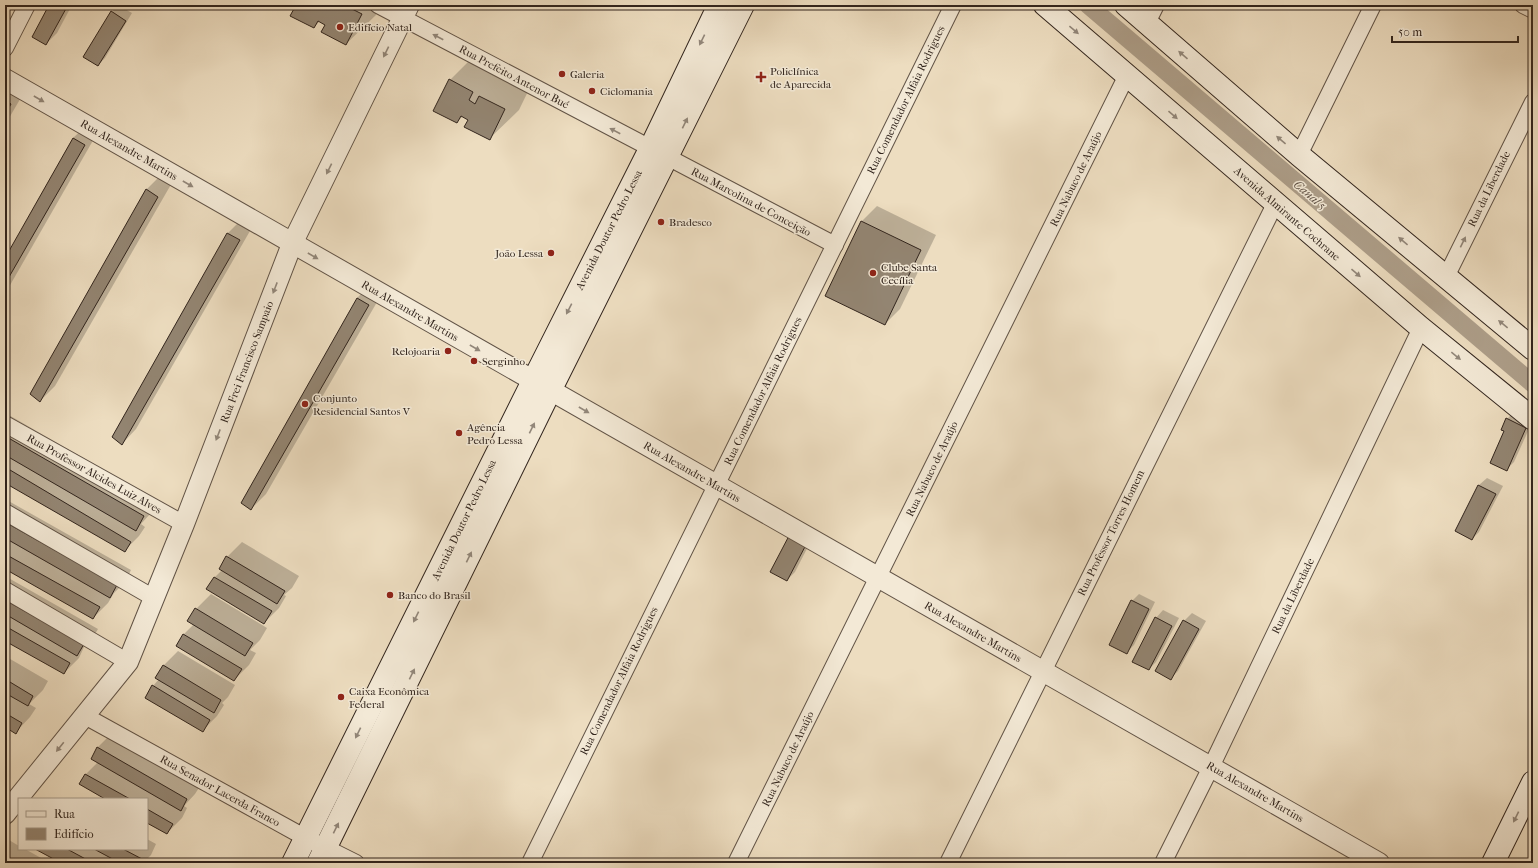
<svg xmlns="http://www.w3.org/2000/svg" width="1538" height="868" viewBox="0 0 1538 868" font-family="'IM FELL French Canon',serif">
<rect width="100%" height="100%" fill="#edddc0"/>
<filter id="stains"><feTurbulence type="fractalNoise" baseFrequency=".005" numOctaves="4"/><feColorMatrix values="0 0 0 0 .2 0 0 0 0 .09 0 0 0 0 .02 0 0 0 .5 -.17"/></filter>
<radialGradient id="worn" r=".72"><stop offset=".6" stop-color="#630" stop-opacity="0"/><stop offset="1" stop-color="#630" stop-opacity=".3"/></radialGradient>
<g fill="#0003">
<path d="M50 5H72L57 33 46 44Z"/>
<path d="M118 5 132 13 105 58 98 65 112 12Z"/>
<path d="M297 5H380L376 15 346 44 326 25 320 21 314 27Z"/>
<path d="M480 50 534 79 519 110 489 139 469 119 463 116 457 122 434 110 450 80Z"/>
<path d="M15 83 26 89 5 125V92Z"/>
<path d="M88 124 99 130 5 294V260L73 138Z"/>
<path d="M161 175 173 181 55 386 40 401 146 190Z"/>
<path d="M877 206 936 235 900 309 885 324 827 296 862 221Z"/>
<path d="M243 218 254 224 136 429 122 444 113 437 228 233Z"/>
<path d="M372 283 384 290 266 494 251 509 357 298Z"/>
<path d="M1514 412 1533 420 1514 462 1507 469 1505 431 1507 419Z"/>
<path d="M7 414 158 501 150 514 141 524 145 527 139 536 124 551 5 482V416Z"/>
<path d="M1487 478 1503 486 1479 532 1472 539 1456 531 1479 485Z"/>
<path d="M5 499 131 570 125 582 114 593 108 603 93 618 5 568Z"/>
<path d="M815 533 795 572 787 580 772 572Z"/>
<path d="M242 542 299 576 292 588 284 595 286 596 279 608 264 623 208 589 215 577 222 570 220 568 227 557Z"/>
<path d="M5 576 98 629 92 639 84 647 79 658 64 673 5 640Z"/>
<path d="M211 594 267 628 260 640 250 650 256 653 249 665 234 680 177 646 184 634 194 624 196 609Z"/>
<path d="M1139 594 1155 602 1134 645 1126 653 1132 601Z"/>
<path d="M1163 610 1179 618 1156 662 1149 669 1156 618Z"/>
<path d="M1192 613 1206 621 1178 671 1171 678 1156 670 1184 621Z"/>
<path d="M178 651 235 685 228 697 222 703 224 705 217 716 202 731 153 686 159 679 163 666Z"/>
<path d="M5 656 48 681 43 690 29 704 36 708 30 717 16 732 5 726Z"/>
<path d="M113 732 202 783 195 794 184 806 187 808 182 818 167 833 147 822V799H107L81 784 86 774 98 762 92 758 98 747Z"/>
<path d="M147 839 156 844 151 855 143 863H63L37 849H147Z"/>
<path d="M9 840 19 846V849H25L50 863H5V844Z"/>
</g>
<g fill="none" stroke-linecap="round" stroke-linejoin="round">
<path stroke="#ad9e89" stroke-width="18" d="M1088 5 1533 384"/>
</g>
<g fill="#938572" stroke="#32251d">
<path d="M49 5H68L46 45 32 37Z"/>
<path d="M296 5H326L332 9 334 5H344L362 14 346 45 321 32 325 25 318 21 314 28 290 16Z"/>
<path d="M111 11 126 21 98 66 83 57Z"/>
<path d="M449 79 473 92 469 100 475 104 479 96 505 109 490 140 464 127 468 120 461 116 457 123 433 111Z"/>
<path d="M5 100 11 104 5 115Z"/>
<path d="M73 138 85 145 5 284V258Z"/>
<path d="M146 189 158 197 40 402 30 394Z"/>
<path d="M861 221 921 250 885 325 825 296Z"/>
<path d="M227 233 240 240 122 445 112 437Z"/>
<path d="M357 298 369 305 251 510 241 503Z"/>
<path d="M1506 418 1526 428 1507 471 1490 463 1504 431 1501 430Z"/>
<path d="M5 436 144 516 136 531 5 455Z"/>
<path d="M5 467 131 542 125 552 5 483Z"/>
<path d="M1478 485 1496 494 1472 540 1455 531Z"/>
<path d="M5 522 117 585 110 598 5 538Z"/>
<path d="M791 532 808 541 787 581 770 572Z"/>
<path d="M5 554 100 607 93 619 5 569Z"/>
<path d="M226 556 285 591 277 604 219 569Z"/>
<path d="M214 577 272 611 264 624 206 589Z"/>
<path d="M5 600 84 644 77 656 5 614Z"/>
<path d="M1131 600 1149 609 1127 654 1109 645Z"/>
<path d="M195 608 253 643 245 656 187 621Z"/>
<path d="M1155 617 1172 626 1149 670 1132 662Z"/>
<path d="M1183 620 1199 629 1171 680 1155 671Z"/>
<path d="M5 626 70 663 64 674 5 641Z"/>
<path d="M183 634 242 669 234 681 176 646Z"/>
<path d="M163 665 221 700 214 713 155 678Z"/>
<path d="M5 679 33 696 28 706 5 693Z"/>
<path d="M152 685 210 720 203 732 145 698Z"/>
<path d="M5 713 22 723 16 734 5 727Z"/>
<path d="M97 747 187 799 181 811 91 759Z"/>
<path d="M85 774 130 799H105L79 784Z"/>
<path d="M147 809 173 824 167 834 147 823Z"/>
<path d="M35 849H67L93 863H61Z"/>
<path d="M94 849H123L142 859 140 863H120Z"/>
</g>
<g fill="none" stroke-linecap="round" stroke-linejoin="round">
<g stroke="#615346" stroke-width="18">
<g id="minor">
<path d="M378 5 835 245"/>
<path d="M1523 5 1533 10"/>
<path d="M1147 23 1156 5"/>
<path d="M5 48 27 5"/>
<path d="M1299 155 1373 5"/>
<path d="M1446 277 1533 102"/>
<path d="M5 424 184 524"/>
<path d="M5 512 154 598"/>
<path d="M5 590 128 662"/>
<path d="M85 716 306 838 356 863"/>
<path d="M530 863 953 5"/>
<path d="M736 863 1127 75"/>
<path d="M948 863 1275 204"/>
<path d="M1163 863 1211 767 1421 328"/>
</g>
</g>
<g stroke="#615346" stroke-width="22">
<g id="tertiary">
<path d="M5 79 1379 863"/>
<path d="M5 814 128 662 184 524 292 244 409 5"/>
</g>
</g>
<g stroke="#32251d" stroke-width="24">
<g id="secondary">
<path d="M1045 5 1421 328 1533 419"/>
<path d="M1126 5 1299 155 1533 349"/>
<path d="M293 863 533 381 650 149 719 5"/>
<path d="M318 863 550 391 743 5"/>
<path d="M1493 863 1533 782"/>
</g>
</g>
<use href="#minor" stroke="#f3e9d6" stroke-width="16"/>
<use href="#tertiary" stroke="#f3e9d6" stroke-width="20"/>
<use href="#secondary" stroke="#f3e9d6" stroke-width="22"/>
</g>
<defs><path id="oneway-solid" d="M-6-.8H1V-3.2L6.5 0L1 3.2V.8H-6Z"/></defs>
<g fill="#92877a">
<use href="#oneway-solid" transform="translate(1074 30) rotate(40)"/>
<use href="#oneway-solid" transform="translate(438 37) rotate(-152)"/>
<use href="#oneway-solid" transform="translate(702 40) rotate(116)"/>
<use href="#oneway-solid" transform="translate(386 52) rotate(116)"/>
<use href="#oneway-solid" transform="translate(1183 55) rotate(-139)"/>
<use href="#oneway-solid" transform="translate(39 99) rotate(30)"/>
<use href="#oneway-solid" transform="translate(1173 115) rotate(41)"/>
<use href="#oneway-solid" transform="translate(685 123) rotate(-64)"/>
<use href="#oneway-solid" transform="translate(615 131) rotate(-152)"/>
<use href="#oneway-solid" transform="translate(1281 140) rotate(-140)"/>
<use href="#oneway-solid" transform="translate(329 169) rotate(116)"/>
<use href="#oneway-solid" transform="translate(188 184) rotate(30)"/>
<use href="#oneway-solid" transform="translate(1403 241) rotate(-140)"/>
<use href="#oneway-solid" transform="translate(1463 242) rotate(-64)"/>
<use href="#oneway-solid" transform="translate(313 256) rotate(30)"/>
<use href="#oneway-solid" transform="translate(1356 273) rotate(41)"/>
<use href="#oneway-solid" transform="translate(275 288) rotate(111)"/>
<use href="#oneway-solid" transform="translate(569 309) rotate(117)"/>
<use href="#oneway-solid" transform="translate(1503 324) rotate(-141)"/>
<use href="#oneway-solid" transform="translate(475 348) rotate(30)"/>
<use href="#oneway-solid" transform="translate(1456 356) rotate(39)"/>
<use href="#oneway-solid" transform="translate(584 410) rotate(30)"/>
<use href="#oneway-solid" transform="translate(532 428) rotate(-64)"/>
<use href="#oneway-solid" transform="translate(218 435) rotate(111)"/>
<use href="#oneway-solid" transform="translate(469 557) rotate(-64)"/>
<use href="#oneway-solid" transform="translate(416 617) rotate(116)"/>
<use href="#oneway-solid" transform="translate(412 674) rotate(-64)"/>
<use href="#oneway-solid" transform="translate(358 733) rotate(116)"/>
<use href="#oneway-solid" transform="translate(60 747) rotate(129)"/>
<use href="#oneway-solid" transform="translate(1516 817) rotate(116)"/>
<use href="#oneway-solid" transform="translate(336 828) rotate(-64)"/>
</g>
<g fill="#8f2418" stroke="#f3e9d6" stroke-width="1.5">
<circle cx="340" cy="27" r="4"/>
<circle cx="562" cy="74" r="4"/>
<path d="M759 71h4v4h4v4h-4v4h-4v-4h-4v-4h4z"/>
<circle cx="592" cy="91" r="4"/>
<circle cx="661" cy="222" r="4"/>
<circle cx="551" cy="253" r="4"/>
<circle cx="873" cy="273" r="4"/>
<circle cx="448" cy="351" r="4"/>
<circle cx="474" cy="361" r="4"/>
<circle cx="305" cy="404" r="4"/>
<circle cx="459" cy="433" r="4"/>
<circle cx="390" cy="595" r="4"/>
<circle cx="341" cy="697" r="4"/>
</g>
<g text-anchor="middle" dominant-baseline="central" stroke-width="3" stroke-linejoin="round" paint-order="stroke">
<g font-size="11" fill="#32251d" stroke="#f3e9d6" text-anchor="start">
<text x="348" y="27">Edifício Natal</text>
<text x="770" y="71">Policlínica<tspan x="770" dy="13">de Aparecida</tspan></text>
<text x="570" y="74">Galeria</text>
<text x="600" y="91">Ciclomania</text>
<text x="669" y="222">Bradesco</text>
<text x="543" y="253" text-anchor="end">João Lessa</text>
<text x="881" y="267">Clube Santa<tspan x="881" dy="13">Cecília</tspan></text>
<text x="440" y="351" text-anchor="end">Relojoaria</text>
<text x="482" y="361">Serginho</text>
<text x="313" y="398">Conjunto<tspan x="313" dy="13">Residencial Santos V</tspan></text>
<text x="467" y="427">Agência<tspan x="467" dy="13">Pedro Lessa</tspan></text>
<text x="398" y="595">Banco do Brasil</text>
<text x="349" y="691">Caixa Econômica<tspan x="349" dy="13">Federal</tspan></text>
</g>
<g font-size="11" fill="#32251d" stroke="#f3e9d6">
<text transform="translate(514 77) rotate(28)">Rua Prefeito Antenor Bué</text>
<text transform="translate(906 100) rotate(-64)">Rua Comendador Alfaia Rodrigues</text>
<text transform="translate(129 150) rotate(30)">Rua Alexandre Martins</text>
<text transform="translate(1076 179) rotate(-64)">Rua Nabuco de Araújo</text>
<text transform="translate(1489 189) rotate(-64)">Rua da Liberdade</text>
<text transform="translate(751 202) rotate(28)">Rua Marcolina de Conceição</text>
<text transform="translate(1287 214) rotate(41)">Avenida Almirante Cochrane</text>
<text transform="translate(609 230) rotate(-63)">Avenida Doutor Pedro Lessa</text>
<text transform="translate(410 311) rotate(30)">Rua Alexandre Martins</text>
<text transform="translate(247 362) rotate(-69)">Rua Frei Francisco Sampaio</text>
<text transform="translate(763 391) rotate(-64)">Rua Comendador Alfaia Rodrigues</text>
<text transform="translate(932 469) rotate(-64)">Rua Nabuco de Araújo</text>
<text transform="translate(692 472) rotate(30)">Rua Alexandre Martins</text>
<text transform="translate(94 474) rotate(29)">Rua Professor Alcides Luiz Alves</text>
<text transform="translate(464 520) rotate(-64)">Avenida Doutor Pedro Lessa</text>
<text transform="translate(1111 533) rotate(-64)">Rua Professor Torres Homem</text>
<text transform="translate(1293 596) rotate(-64)">Rua da Liberdade</text>
<text transform="translate(973 632) rotate(30)">Rua Alexandre Martins</text>
<text transform="translate(619 681) rotate(-64)">Rua Comendador Alfaia Rodrigues</text>
<text transform="translate(788 759) rotate(-64)">Rua Nabuco de Araújo</text>
<text transform="translate(220 791) rotate(29)">Rua Senador Lacerda Franco</text>
<text transform="translate(1255 792) rotate(30)">Rua Alexandre Martins</text>
</g>
<g font-size="12" font-style="italic" fill="#5d4f43" stroke="#f3e9d6">
<text transform="translate(1310 195) rotate(40)">Canal 5</text>
</g>
</g>
<rect width="1538" height="868" fill="none" stroke="#edddc0" stroke-width="20"/>
<rect x="6" y="6" width="1526" height="856" fill="none" stroke="#32251d" stroke-width="2"/>
<rect x="10" y="10" width="1518" height="848" fill="none" stroke="#32251d"/>
<rect x="18" y="798" width="130" height="52" fill="#f3e9d6" stroke="#a69b8c"/>
<rect x="26" y="811" width="20" height="6" fill="#f3e9d6" stroke="#a69b8c"/>
<text x="54" y="818" font-size="12" fill="#32251d">Rua</text>
<rect x="26" y="828" width="20" height="12" fill="#938572" stroke="#a69b8c"/>
<text x="54" y="838" font-size="12" fill="#32251d">Edifício</text>
<path d="M1392 36v6h126v-6" fill="none" stroke="#32251d" stroke-width="2"/>
<text x="1398" y="36" font-size="12" fill="#32251d" stroke="#f3e9d6" stroke-width="3" paint-order="stroke">50 m</text>
<rect width="100%" height="100%" filter="url(#stains)"/>
<rect width="100%" height="100%" fill="url(#worn)"/>
</svg>
